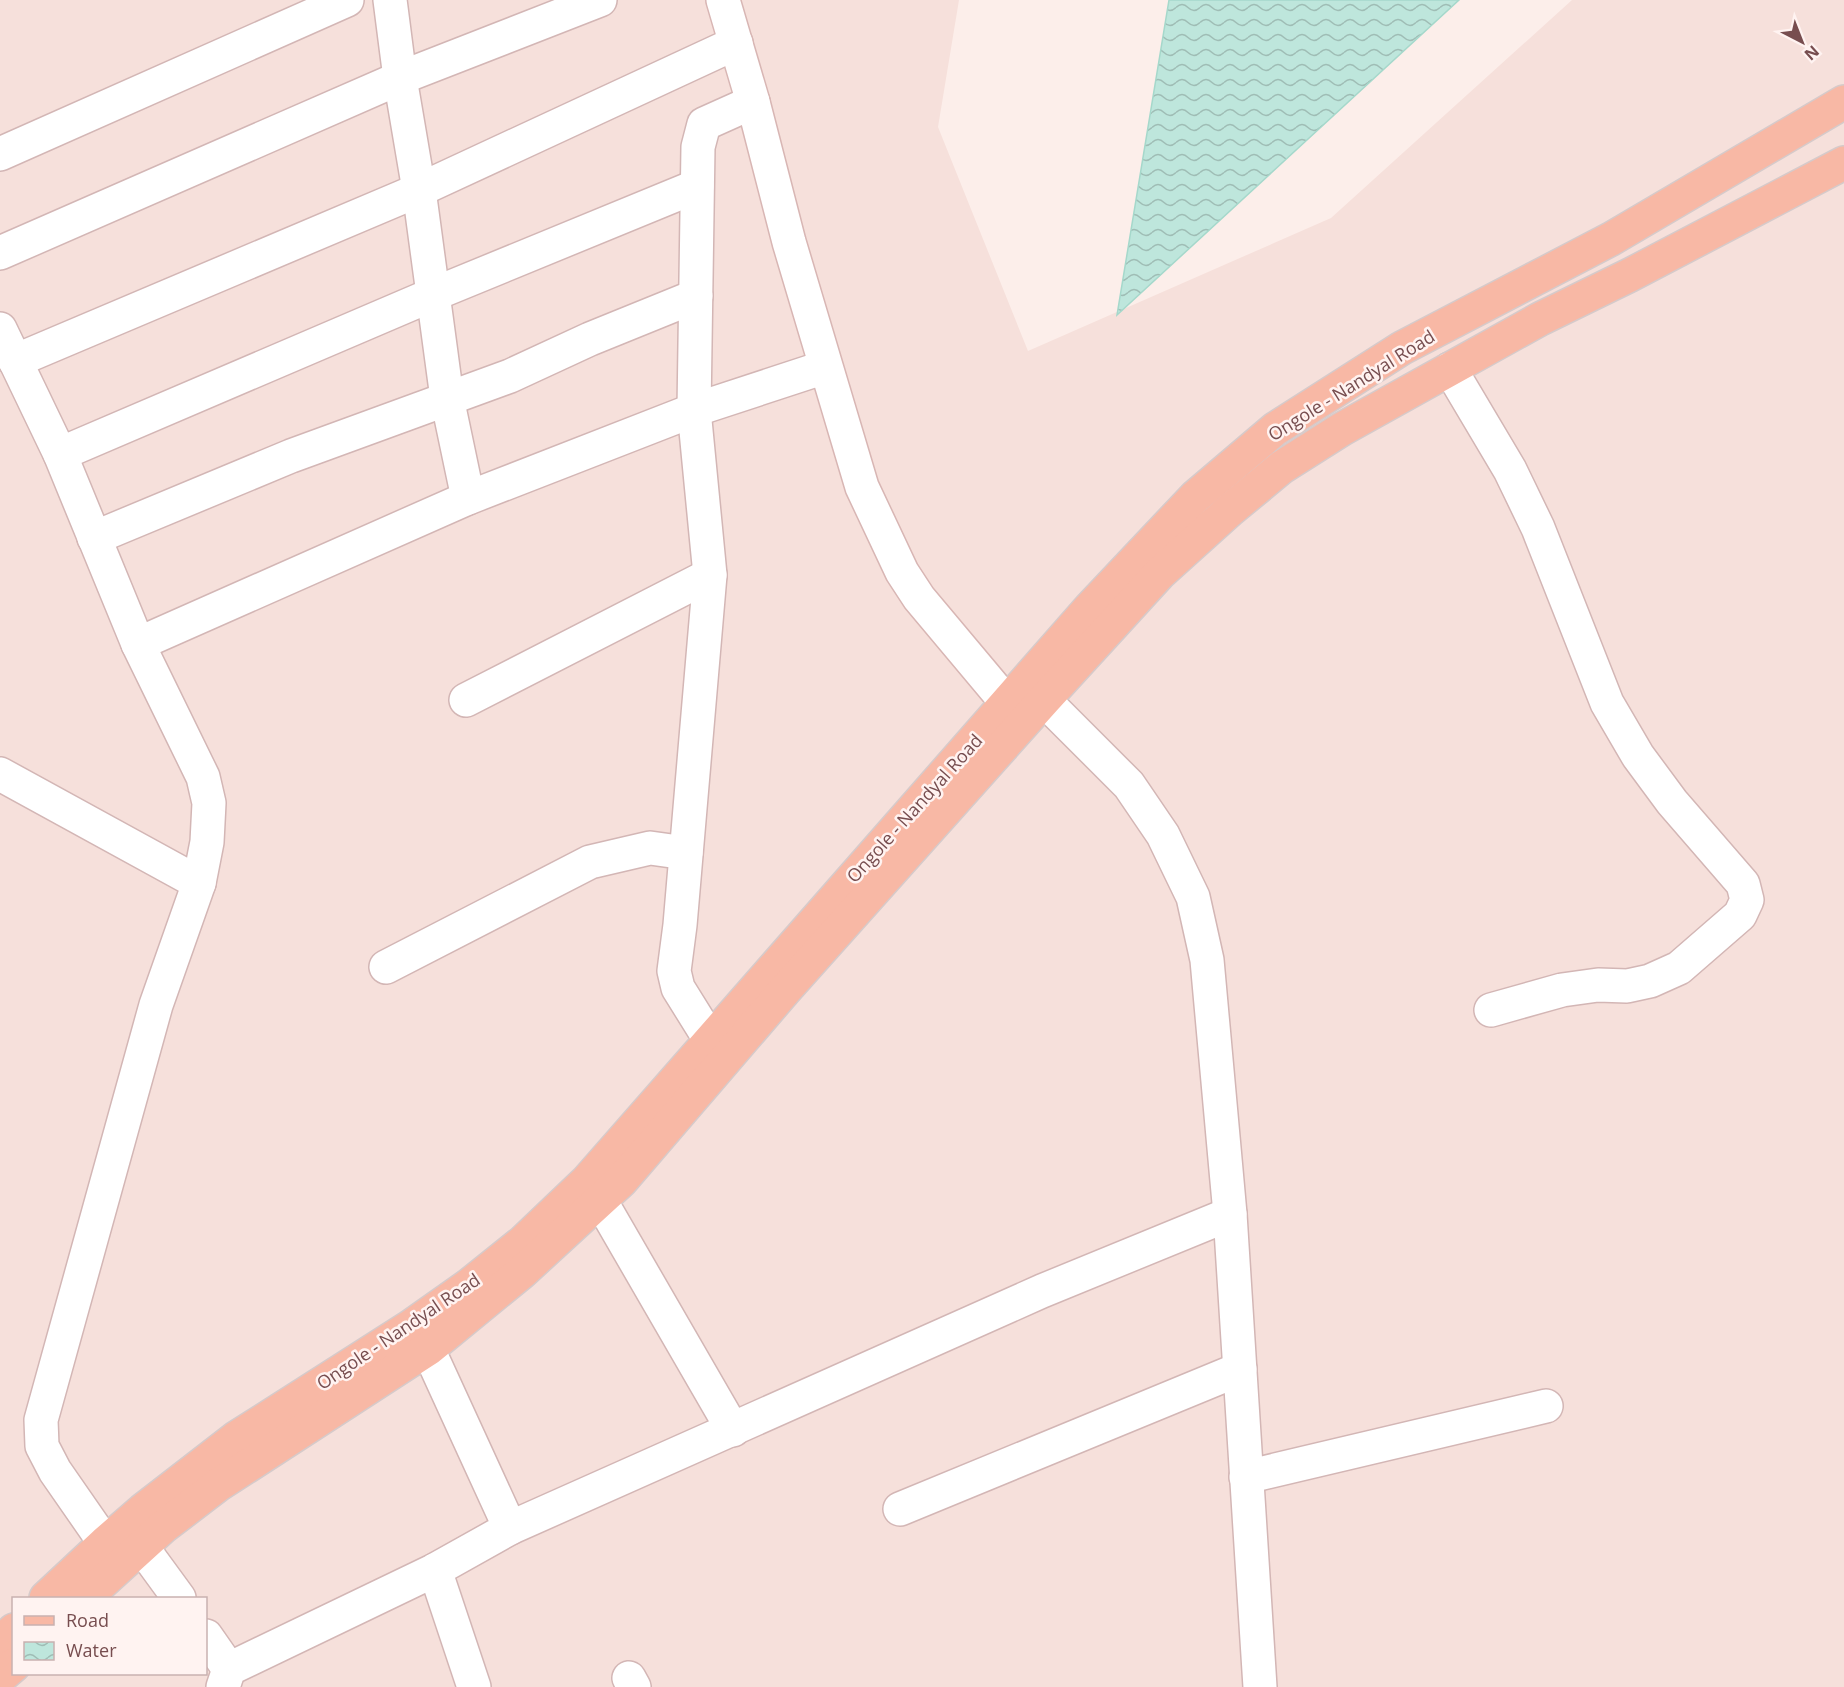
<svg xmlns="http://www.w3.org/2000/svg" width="1844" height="1687" viewBox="0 0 1844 1687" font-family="'Open Sans',sans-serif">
<defs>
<pattern id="water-waves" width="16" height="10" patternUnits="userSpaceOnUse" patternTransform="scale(1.5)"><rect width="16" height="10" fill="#bee6dc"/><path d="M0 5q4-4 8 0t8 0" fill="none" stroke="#9fbdb5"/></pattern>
</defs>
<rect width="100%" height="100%" fill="#fceeea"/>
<path fill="#f6e0db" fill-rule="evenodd" d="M0 0H959L938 127 1028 351 1331 218 1572 0H1844V1687H0ZM14 1598H206V1674H14Z"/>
<path fill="url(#water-waves)" stroke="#a5d8cb" stroke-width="1.5" d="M1169 0H1459L1117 315Z"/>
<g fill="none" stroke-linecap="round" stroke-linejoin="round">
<g stroke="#d3b6b5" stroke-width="36">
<g id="street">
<path d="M390 0 400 78 419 190 447 398 468 498"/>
<path d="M0 154 347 0"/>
<path d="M0 253 400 78 600 0"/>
<path d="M0 329 60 454 138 644 203 777 209 803 207 842 199 883 156 1005 41 1420 42 1446 55 1471 105 1543"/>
<path d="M15 361 419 190 736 43"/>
<path d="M1450 369 1510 470 1538 528 1607 703 1638 756 1672 802 1743 884 1747 900 1740 915 1679 968 1650 981 1627 986 1598 985 1562 990 1491 1010"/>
<path d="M60 454 434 294 697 186"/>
<path d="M94 538 291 456 510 376 590 339 696 296"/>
<path d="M138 644 468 498 694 410 825 367"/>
<path d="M466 700 710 575"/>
<path d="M1044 700 1129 785 1163 835 1193 897 1207 960 1230 1214 1260 1687"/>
<path d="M0 774 199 883"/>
<path d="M386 967 590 862 650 848 686 853"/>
<path d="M711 1041 678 988 674 971 680 925 710 575 694 410 698 147 704 124 753 102"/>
<path d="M600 1200 733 1430"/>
<path d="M1246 1477 1546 1406"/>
<path d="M900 1509 1240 1369"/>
<path d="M510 1528 1042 1291 1230 1214"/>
<path d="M141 1546 179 1598"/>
<path d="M435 1570 474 1687"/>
<path d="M206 1636 229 1669"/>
<path d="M629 1678 634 1687"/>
<path d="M223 1687 229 1669 435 1570 510 1528 428 1349"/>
</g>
</g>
<g stroke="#d8b6b4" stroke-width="36">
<path id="secondary" d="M723 0 753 102 789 242 862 487 902 572 919 598 1007 703"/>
</g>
<g stroke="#d6caca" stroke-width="36">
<g id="primary">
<path d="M46 1598 105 1543 143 1510 236 1438 410 1327 468 1286 523 1242 587 1181 1090 608 1195 497 1275 429 1402 348 1611 239 1844 102"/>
<path d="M85 1598 163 1527 218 1485 428 1349 522 1272 621 1181 785 990 1044 700 1159 574 1230 510 1282 467 1342 429 1540 319 1630 275 1844 163"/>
<path d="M0 1643 14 1630"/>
<path d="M0 1677 14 1665"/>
</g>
</g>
<use href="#street" stroke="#fff" stroke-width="33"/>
<use href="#secondary" stroke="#fff" stroke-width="33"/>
<use href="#primary" stroke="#f8b8a5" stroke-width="33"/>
</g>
<g text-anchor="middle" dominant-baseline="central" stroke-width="5" stroke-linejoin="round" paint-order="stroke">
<g font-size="18" fill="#774d4f" stroke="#fff3f1">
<text transform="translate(1351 385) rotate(-32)">Ongole - Nandyal Road</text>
<text transform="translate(914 808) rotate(-48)">Ongole - Nandyal Road</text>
<text transform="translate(398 1331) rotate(-34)">Ongole - Nandyal Road</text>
</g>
</g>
<rect x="12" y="1597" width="195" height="78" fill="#fff3f1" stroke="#c9b1b0" stroke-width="1.5"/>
<rect x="24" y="1616" width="30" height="9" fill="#f8b8a5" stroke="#c9b1b0" stroke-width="1.5"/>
<text x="66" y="1627" font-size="18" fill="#774d4f">Road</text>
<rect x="24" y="1642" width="30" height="18" fill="url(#water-waves)" stroke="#c9b1b0" stroke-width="1.5"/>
<text x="66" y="1657" font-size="18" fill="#774d4f">Water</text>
<g transform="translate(1802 42) rotate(138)" stroke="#fff3f1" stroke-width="4.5" paint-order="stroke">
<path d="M0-4.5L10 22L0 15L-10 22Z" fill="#774d4f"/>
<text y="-9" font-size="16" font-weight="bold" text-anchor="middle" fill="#774d4f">N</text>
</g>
</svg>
